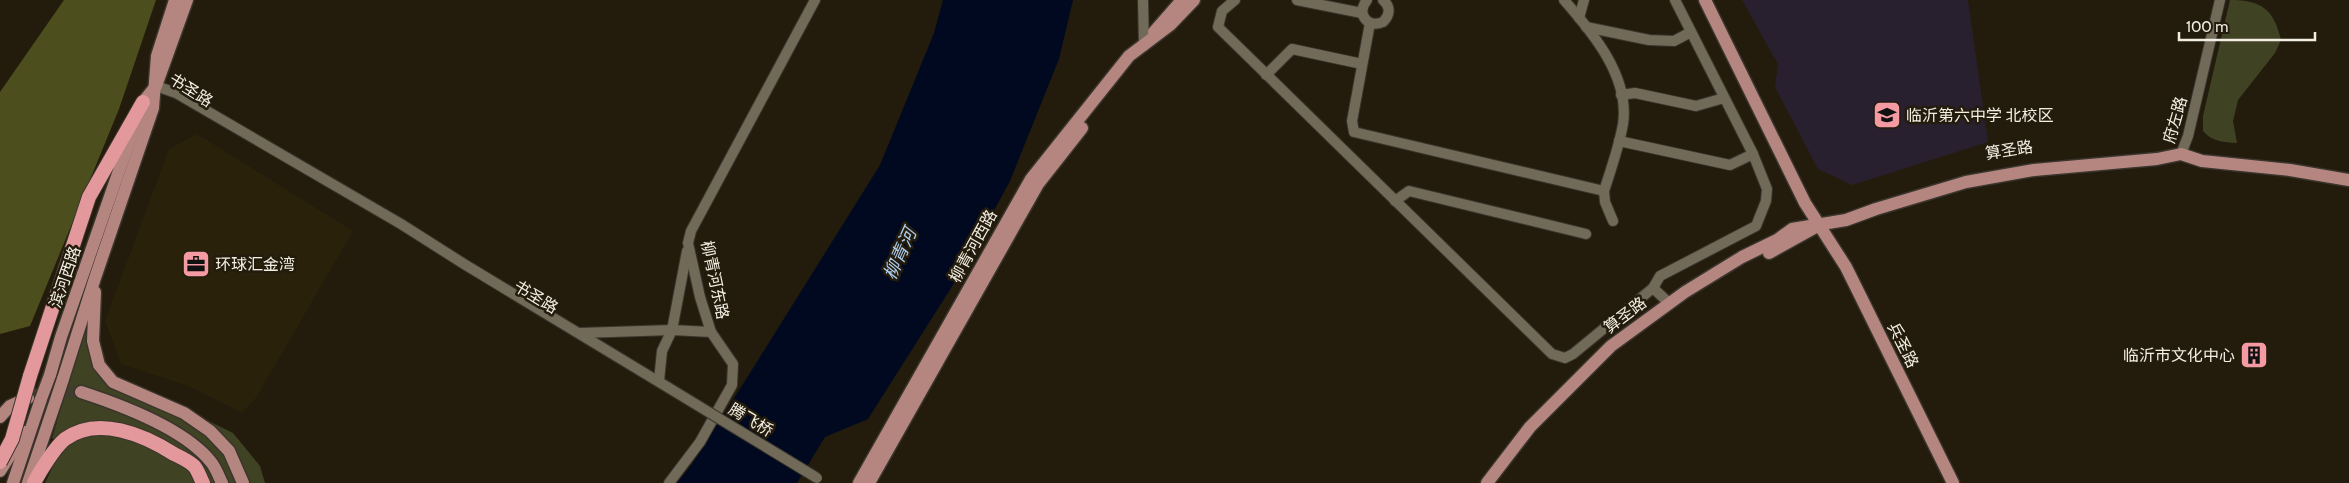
<svg xmlns="http://www.w3.org/2000/svg" width="2349" height="483" viewBox="0 0 2349 483" font-family="Cabin,'Noto Sans SC',sans-serif">
<rect width="100%" height="100%" fill="#231c0d"/>
<path fill="#2a210a" d="M197 134 353 231 256 398 242 413 191 387 121 364 105 321 169 149Z"/>
<path fill="#29202f" d="M1742 0H1968L1988 142 1852 185 1818 169 1775 87 1778 64Z"/>
<g fill="#404224">
<path d="M2230 0C2261 0 2274 9 2281 40L2275 53 2238 100 2233 121 2237 143C2223 142 2213 142 2203 131V116Z"/>
<path d="M88 318 108 376 166 400 233 433 260 466 265 483H45L63 445 52 438Z"/>
</g>
<path fill="#4c4f1d" d="M64 0H156L119 109 30 326 0 334V92Z"/>
<path fill="#00091f" d="M943 0H1073L1059 59 1010 181 958 277 868 419 825 437 797 483H677L692 464 750 373 880 165 934 33Z"/>
<g fill="none" stroke-linecap="round" stroke-linejoin="round">
<path stroke="#423c2d" stroke-width="12" stroke-dasharray="12 6" stroke-linecap="butt" d="M28 398 46 391 81 392"/>
<g stroke="#3a352d" stroke-width="12">
<g id="minor">
<path d="M1143 0 1144 46"/>
<path d="M1235 0 1222 11 1218 27 1552 354 1565 358 1573 354 1653 288 1669 303"/>
<path d="M1297 0 1362 13"/>
<path d="M1367 0C1356 13 1367 29 1383 22 1390 15 1391 7 1383 0"/>
<path d="M1564 0C1593 33 1630 77 1623 124 1619 147 1611 169 1604 191L1605 202 1613 221"/>
<path d="M1579 18 1584 0"/>
<path d="M1370 23 1352 121 1354 132 1604 191"/>
<path d="M1586 27 1649 40 1674 41 1691 32"/>
<path d="M1266 75 1292 49 1362 64"/>
<path d="M156 86 176 93 401 224 464 264 669 388"/>
<path d="M1621 95 1635 93 1696 106 1724 98"/>
<path d="M1619 141 1730 165 1753 154"/>
<path d="M2181 154 2188 136 2220 0"/>
<path d="M1395 201 1409 191 1586 234"/>
<path d="M1653 288 1660 276 1756 226 1766 201 1767 189 1753 154 1675 0"/>
<path d="M580 333 672 330 711 332"/>
<path d="M659 381 662 351 672 330 687 251"/>
<path d="M669 483 700 442 732 385 733 364 711 332 700 297 688 243 691 231 815 0"/>
</g>
</g>
<g stroke="#3a352d" stroke-width="15">
<g id="major">
<path d="M1705 0 1805 203 1846 267 1953 483"/>
<path d="M1154 32 1182 0"/>
<path d="M1769 253 1814 228"/>
<path d="M95 292 93 341 99 365 113 382 184 413 210 431 229 451 243 483"/>
<path d="M50 375 61 337 143 102 156 86 187 0"/>
<path d="M63 379 95 278 153 108 157 56 175 0"/>
<path d="M81 392C121 405 184 428 211 462 216 468 219 477 222 483"/>
<path d="M0 417 10 406 28 398"/>
<path d="M0 471 25 432"/>
<path d="M13 483 41 399"/>
<path d="M28 483 56 400"/>
<path d="M859 483 1031 179 1129 56 1170 25 1194 0"/>
<path d="M869 483 1038 184 1082 128"/>
<path d="M1487 483 1530 427 1611 346 1685 292 1742 257 1777 240 1792 229 1846 220 1876 209 1966 182 2034 170 2157 159 2181 154 2202 161 2290 170 2349 180"/>
</g>
</g>
<g stroke="#3a352d" stroke-width="16">
<g id="highway">
<path d="M30 376 89 197 143 102"/>
<path d="M34 483C40 471 55 447 65 439 98 415 144 435 174 454 180 457 189 461 194 466 198 470 200 478 203 483"/>
</g>
</g>
<use href="#minor" stroke="#716a58" stroke-width="10"/>
<use href="#major" stroke="#b58680" stroke-width="12"/>
<use href="#highway" stroke="#e3989b" stroke-width="14"/>
<g stroke="#3a352d" stroke-width="12" stroke-linecap="butt">
<path id="minor-bridge" d="M669 388 817 478"/>
</g>
<g stroke="#3a352d" stroke-width="15" stroke-linecap="butt">
<g id="major-bridge">
<path d="M41 399 50 375"/>
<path d="M56 400 63 379"/>
</g>
</g>
<g stroke="#3a352d" stroke-width="16" stroke-linecap="butt">
<path id="highway-bridge" d="M0 462 12 439 30 376"/>
</g>
<use href="#minor-bridge" stroke="#716a58" stroke-width="10"/>
<use href="#major-bridge" stroke="#b58680" stroke-width="12"/>
<use href="#highway-bridge" stroke="#e3989b" stroke-width="14"/>
</g>
<defs>
<g id="school-square" transform="scale(1.4375)"><rect x="-9" y="-9" width="18" height="18" rx="4" fill="#f49aa2" stroke="#231c0d"/><path d="M0-5L7-2L0 1L-7-2ZM-4 1L0 2.5L4 1V4Q0 6-4 4Z" fill="#111"/></g>
<g id="office-square" transform="scale(1.4375)"><rect x="-9" y="-9" width="18" height="18" rx="4" fill="#f49aa2" stroke="#231c0d"/><path d="M-6-3h4V-5.5h4V-3h4V5H-6ZM-1-4.5V-3h2v-1.5ZM-6 0V1H6V0Z" fill="#111"/></g>
<g id="building-square" transform="scale(1.4375)"><rect x="-9" y="-9" width="18" height="18" rx="4" fill="#f49aa2" stroke="#231c0d"/><path d="M-4-6H4V6H1V3H-1V6H-4ZM-2.5-4.3h1.7v1.8h-1.7ZM.8-4.3h1.7v1.8H.8ZM-2.5-1h1.7V.8h-1.7ZM.8-1h1.7V.8H.8Z" fill="#111"/></g>
</defs>
<g fill-rule="evenodd">
<use href="#school-square" x="1887" y="115"/>
<use href="#office-square" x="196" y="264"/>
<use href="#building-square" x="2254" y="355"/>
</g>
<g text-anchor="middle" dominant-baseline="central" stroke-width="5" stroke-linejoin="round" paint-order="stroke">
<g font-size="16" fill="#f2eee3" stroke="#231c0d">
<text transform="translate(191 90) rotate(32)">书圣路</text>
<text transform="translate(2175 120) rotate(-74)">府左路</text>
<text transform="translate(2009 150) rotate(-9)">算圣路</text>
<text transform="translate(973 246) rotate(-61)">柳青河西路</text>
<text transform="translate(65 277) rotate(-71)">滨河西路</text>
<text transform="translate(715 280) rotate(78)">柳青河东路</text>
<text transform="translate(536 297) rotate(31)">书圣路</text>
<text transform="translate(1625 315) rotate(-37)">算圣路</text>
<text transform="translate(1903 345) rotate(63)">兵圣路</text>
<text transform="translate(751 420) rotate(31)">腾飞桥</text>
</g>
<g font-size="16" fill="#f2eee3" stroke="#231c0d" text-anchor="start">
<text x="1906" y="115">临沂第六中学 北校区</text>
<text x="215" y="264">环球汇金湾</text>
<text x="2235" y="355" text-anchor="end">临沂市文化中心</text>
</g>
<g font-size="18" font-style="italic" fill="#b0cff3" stroke="#231c0d">
<text transform="translate(900 254) rotate(-66)">柳青河</text>
</g>
</g>
<path d="M2179 32v8h136v-8" fill="none" stroke="#f2eee3" stroke-width="2.5"/>
<text x="2186" y="32" font-size="15" fill="#f2eee3" stroke="#231c0d" stroke-width="4" paint-order="stroke">100 m</text>
</svg>
